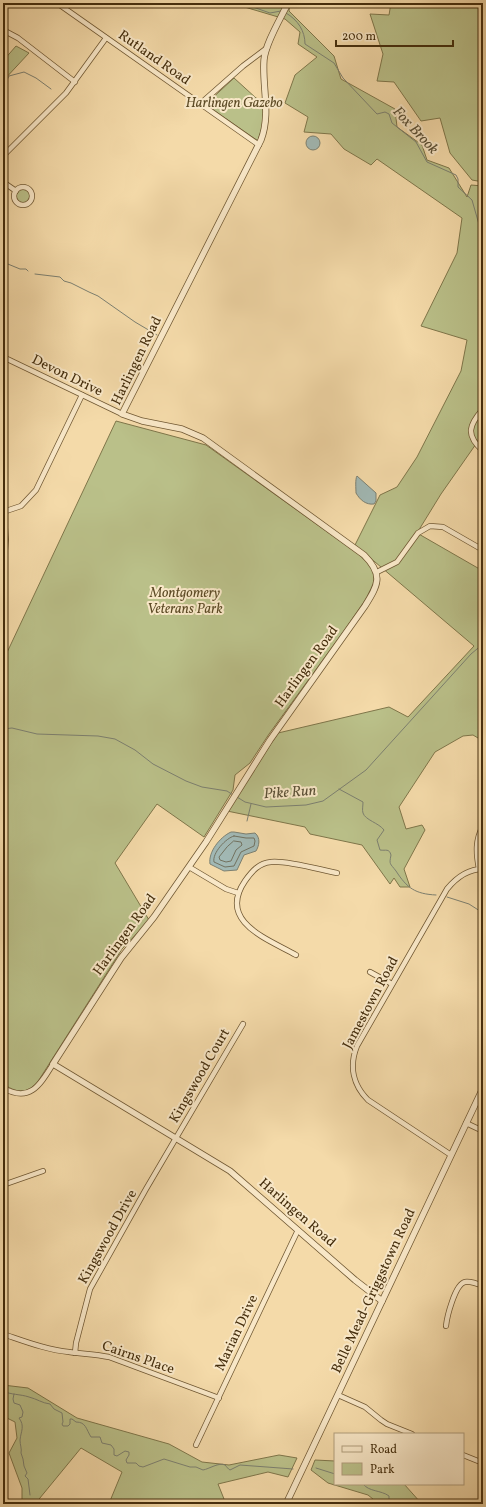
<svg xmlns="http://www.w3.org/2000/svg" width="486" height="1507" viewBox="0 0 486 1507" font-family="Vollkorn,serif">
<rect width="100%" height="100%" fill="#f4daa9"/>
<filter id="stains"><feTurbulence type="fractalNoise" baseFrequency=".005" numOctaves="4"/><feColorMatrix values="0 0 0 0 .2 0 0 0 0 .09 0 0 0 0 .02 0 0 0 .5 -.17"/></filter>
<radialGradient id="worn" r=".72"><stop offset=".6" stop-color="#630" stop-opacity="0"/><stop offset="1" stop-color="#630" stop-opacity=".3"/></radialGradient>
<g fill="#bac089" stroke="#7f764a">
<path d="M231 3H290L289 11 334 56 341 79 395 109 397 127 422 145 427 160 449 168 467 197 471 185 483 186V434L441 494 417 533 483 571V741L473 735 463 736 435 752 399 807 406 829 422 825 425 830 404 869 410 887H400L394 878 390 884 362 845 310 834 305 827 227 811 278 733 389 707 408 717 474 646 355 545 380 495 397 487 417 457 461 371 467 340 421 326 457 253 462 218 377 159 371 165 344 149 331 134 304 132 308 117 285 103 295 75 317 57 298 44 300 32 285 19Z"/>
<path d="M391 3H483V182L472 180 450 153 440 118 421 121 394 82 377 81 383 54 370 14 389 15Z"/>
<path d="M16 46 29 53 3 81V61Z"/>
<path d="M234 78 256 98 263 101 264 121 258 141 206 105V104Z"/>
<circle cx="23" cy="196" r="7"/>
<path d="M116 421 206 445 357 553 367 562 372 569 374 576V583L370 593 344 631 269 734 250 763 235 775 233 790 204 837 157 804 115 863 149 920 145 926 143 927 122 949 37 1083C25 1095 16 1092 3 1084V661Z"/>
<path d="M3 1385 28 1388 77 1418 169 1444 202 1462 229 1465 279 1455 297 1458 288 1477 268 1472 218 1484 226 1504H116L110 1501 122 1472 81 1448 35 1504H22V1488L9 1453 17 1438 15 1422 3 1416Z"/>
<path d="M315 1460 335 1461V1484H404L421 1503 428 1504H379L368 1495 328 1483 311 1470Z"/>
</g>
<g fill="#a1b8b4" stroke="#7c8071">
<circle cx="313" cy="143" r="7"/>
<path d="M357 476 376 493V501L374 504C366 505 360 500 356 493 356 489 355 479 357 476Z"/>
<path d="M231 832H234L246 834 255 833C261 838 259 846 256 851L244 855 237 870 224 871 210 864C208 852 220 837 231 832Z"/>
</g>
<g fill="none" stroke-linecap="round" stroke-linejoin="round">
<g stroke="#727260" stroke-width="1">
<path d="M234 836 246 838H254L255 841 254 846 241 852 234 866 225 867 214 862C212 853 226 838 234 836Z"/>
<path d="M234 841 241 842 242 845 236 850 231 861 226 862 220 860 219 857 227 847Z"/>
</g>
<g stroke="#7c8071" stroke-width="1">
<path d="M249 3 253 7 270 13 281 11"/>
<path d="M286 13C298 20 305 31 305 44L334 63 343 78 377 114 385 112 389 114 392 123 416 142 427 162 456 175 458 179V187L472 200 480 228 483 231"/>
<path d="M3 85 5 84 9 76 24 72 36 78 51 89"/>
<path d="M3 262 20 269H26L28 271"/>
<path d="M35 274 60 277 64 281 71 283 89 292 98 296 135 322 157 335"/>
<path d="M3 729 12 728 37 734 98 736 115 739 135 750 153 764 186 781 202 787 227 791 233 795"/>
<path d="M339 789 363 802C363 806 362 810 363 813 365 820 379 823 384 830L377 840 380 850C386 851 389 848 391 855 389 865 390 863 396 871 407 888 415 894 436 895"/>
<path d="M237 797 245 802 266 807 306 805 323 801 366 770 471 654 483 644"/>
<path d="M247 821 251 804"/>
<path d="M447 897 469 904 483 913"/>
<path d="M3 1391C11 1395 20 1394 29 1397 37 1399 42 1403 50 1404L54 1409 62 1413 63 1422 62 1424 63 1426H68L70 1424V1419H72L76 1422C86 1422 86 1429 91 1437H100L102 1443 111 1445 114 1449V1455L117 1456 125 1451 129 1452V1455L126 1460 127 1463H136L139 1466 143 1467 164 1459 190 1467H196L203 1470C209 1469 219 1462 225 1465 227 1467 228 1469 230 1470L240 1465 293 1469"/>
<path d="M14 1394 13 1399 14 1403 20 1405 23 1412 22 1417 19 1418C25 1426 21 1431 20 1440 20 1445 22 1449 21 1453L23 1459 24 1466 27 1473 25 1476 28 1479 30 1495"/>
<path d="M316 1468 335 1474"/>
<path d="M363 1484C369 1492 381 1490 389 1496V1501L391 1502 398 1501 403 1504"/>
</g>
<g stroke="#705833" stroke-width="6">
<g id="minor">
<path d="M57 3 259 145"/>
<path d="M3 30 18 38 75 82"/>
<path d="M200 104 243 66 267 48"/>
<path d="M3 156 66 93 106 38"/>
<path d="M3 182 16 191"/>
<circle cx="23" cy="196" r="9"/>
<path d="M3 357 122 414"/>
<path d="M483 409C469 425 465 435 483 451"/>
<path d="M3 512 21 506 36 490 82 395"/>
<path d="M3 517C6 530 7 546 3 559"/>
<path d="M377 572 397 562 418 533 430 526 443 527 483 550"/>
<path d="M189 867 226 889 238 893"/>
<path d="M479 869C476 853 475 840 483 826"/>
<path d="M296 955C268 939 217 922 245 881 252 871 259 863 271 862 286 860 321 870 337 873"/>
<path d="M370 972 392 984"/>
<path d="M3 1088C30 1103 40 1085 53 1064"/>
<path d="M466 1123 483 1131"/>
<path d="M451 1155 368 1100C353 1085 349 1066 357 1046L447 889C456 878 468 869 483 869"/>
<path d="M3 1185 43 1171"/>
<path d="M446 1326C447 1317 455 1284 465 1282 470 1281 478 1284 483 1286"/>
<path d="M3 1334C24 1341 47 1350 69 1352 84 1354 95 1354 109 1357L219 1398"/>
<path d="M75 1353 76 1343 90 1289 146 1189 243 1024"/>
<path d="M338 1395 365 1407 381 1420 387 1424 412 1434"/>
<path d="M196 1445 298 1230"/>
<path d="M463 1455 483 1463"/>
</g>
</g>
<g stroke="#705833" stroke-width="7">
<g id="tertiary">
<path d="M288 3C281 18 265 44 264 60 262 86 271 114 261 140L122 414 142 421 182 429 203 438 364 555C384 575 378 585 365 606L270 740 206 842 154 917 121 958 53 1064 230 1171 355 1280 382 1301"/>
<path d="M286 1504 483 1088"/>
</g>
</g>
<use href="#minor" stroke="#f8e7c7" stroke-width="4.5"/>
<use href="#tertiary" stroke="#f8e7c7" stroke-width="5.5"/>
</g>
<g text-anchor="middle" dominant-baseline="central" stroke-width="4" stroke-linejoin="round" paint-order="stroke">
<g font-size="14" fill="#442d0c" stroke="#f8e7c7">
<text transform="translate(154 58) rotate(35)">Rutland Road</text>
<text transform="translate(137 361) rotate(-64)">Harlingen Road</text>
<text transform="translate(67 376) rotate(26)">Devon Drive</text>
<text transform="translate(307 667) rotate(-54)">Harlingen Road</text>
<text transform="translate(125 935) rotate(-54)">Harlingen Road</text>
<text transform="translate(371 1003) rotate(-62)">Jamestown Road</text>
<text transform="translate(200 1076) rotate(-60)">Kingswood Court</text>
<text transform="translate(297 1213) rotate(41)">Harlingen Road</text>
<text transform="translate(108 1237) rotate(-61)">Kingswood Drive</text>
<text transform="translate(374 1291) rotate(-65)">Belle Mead-Griggstown Road</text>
<text transform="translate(237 1333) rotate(-65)">Marian Drive</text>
<text transform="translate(138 1358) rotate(19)">Cairns Place</text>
</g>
<g font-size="14" font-style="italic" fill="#5c4a25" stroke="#f8e7c7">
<text x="234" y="103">Harlingen Gazebo</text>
<text x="185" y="593">Montgomery<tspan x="185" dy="16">Veterans Park</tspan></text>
</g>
<g font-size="15" font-style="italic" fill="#5b5036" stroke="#f8e7c7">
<text transform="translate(415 131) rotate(47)">Fox Brook</text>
<text transform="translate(290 793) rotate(-4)">Pike Run</text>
</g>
</g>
<rect width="486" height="1507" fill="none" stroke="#f4daa9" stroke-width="16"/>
<rect x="4" y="4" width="478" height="1499" fill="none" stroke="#442d0c" stroke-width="2"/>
<rect x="8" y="8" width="470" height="1491" fill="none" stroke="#442d0c"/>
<rect x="334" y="1433" width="130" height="52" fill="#f8e7c7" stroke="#b09d7c"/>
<rect x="342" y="1446" width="20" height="6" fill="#f8e7c7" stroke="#b09d7c"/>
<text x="370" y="1453" font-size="12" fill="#442d0c">Road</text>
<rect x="342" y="1463" width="20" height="12" fill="#bac089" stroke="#b09d7c"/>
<text x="370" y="1473" font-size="12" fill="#442d0c">Park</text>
<path d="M336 40v6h117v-6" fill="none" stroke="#442d0c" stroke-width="2"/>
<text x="342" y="40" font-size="12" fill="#442d0c" stroke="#f8e7c7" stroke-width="3" paint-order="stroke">200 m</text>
<rect width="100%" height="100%" filter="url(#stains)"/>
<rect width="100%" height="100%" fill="url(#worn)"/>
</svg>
